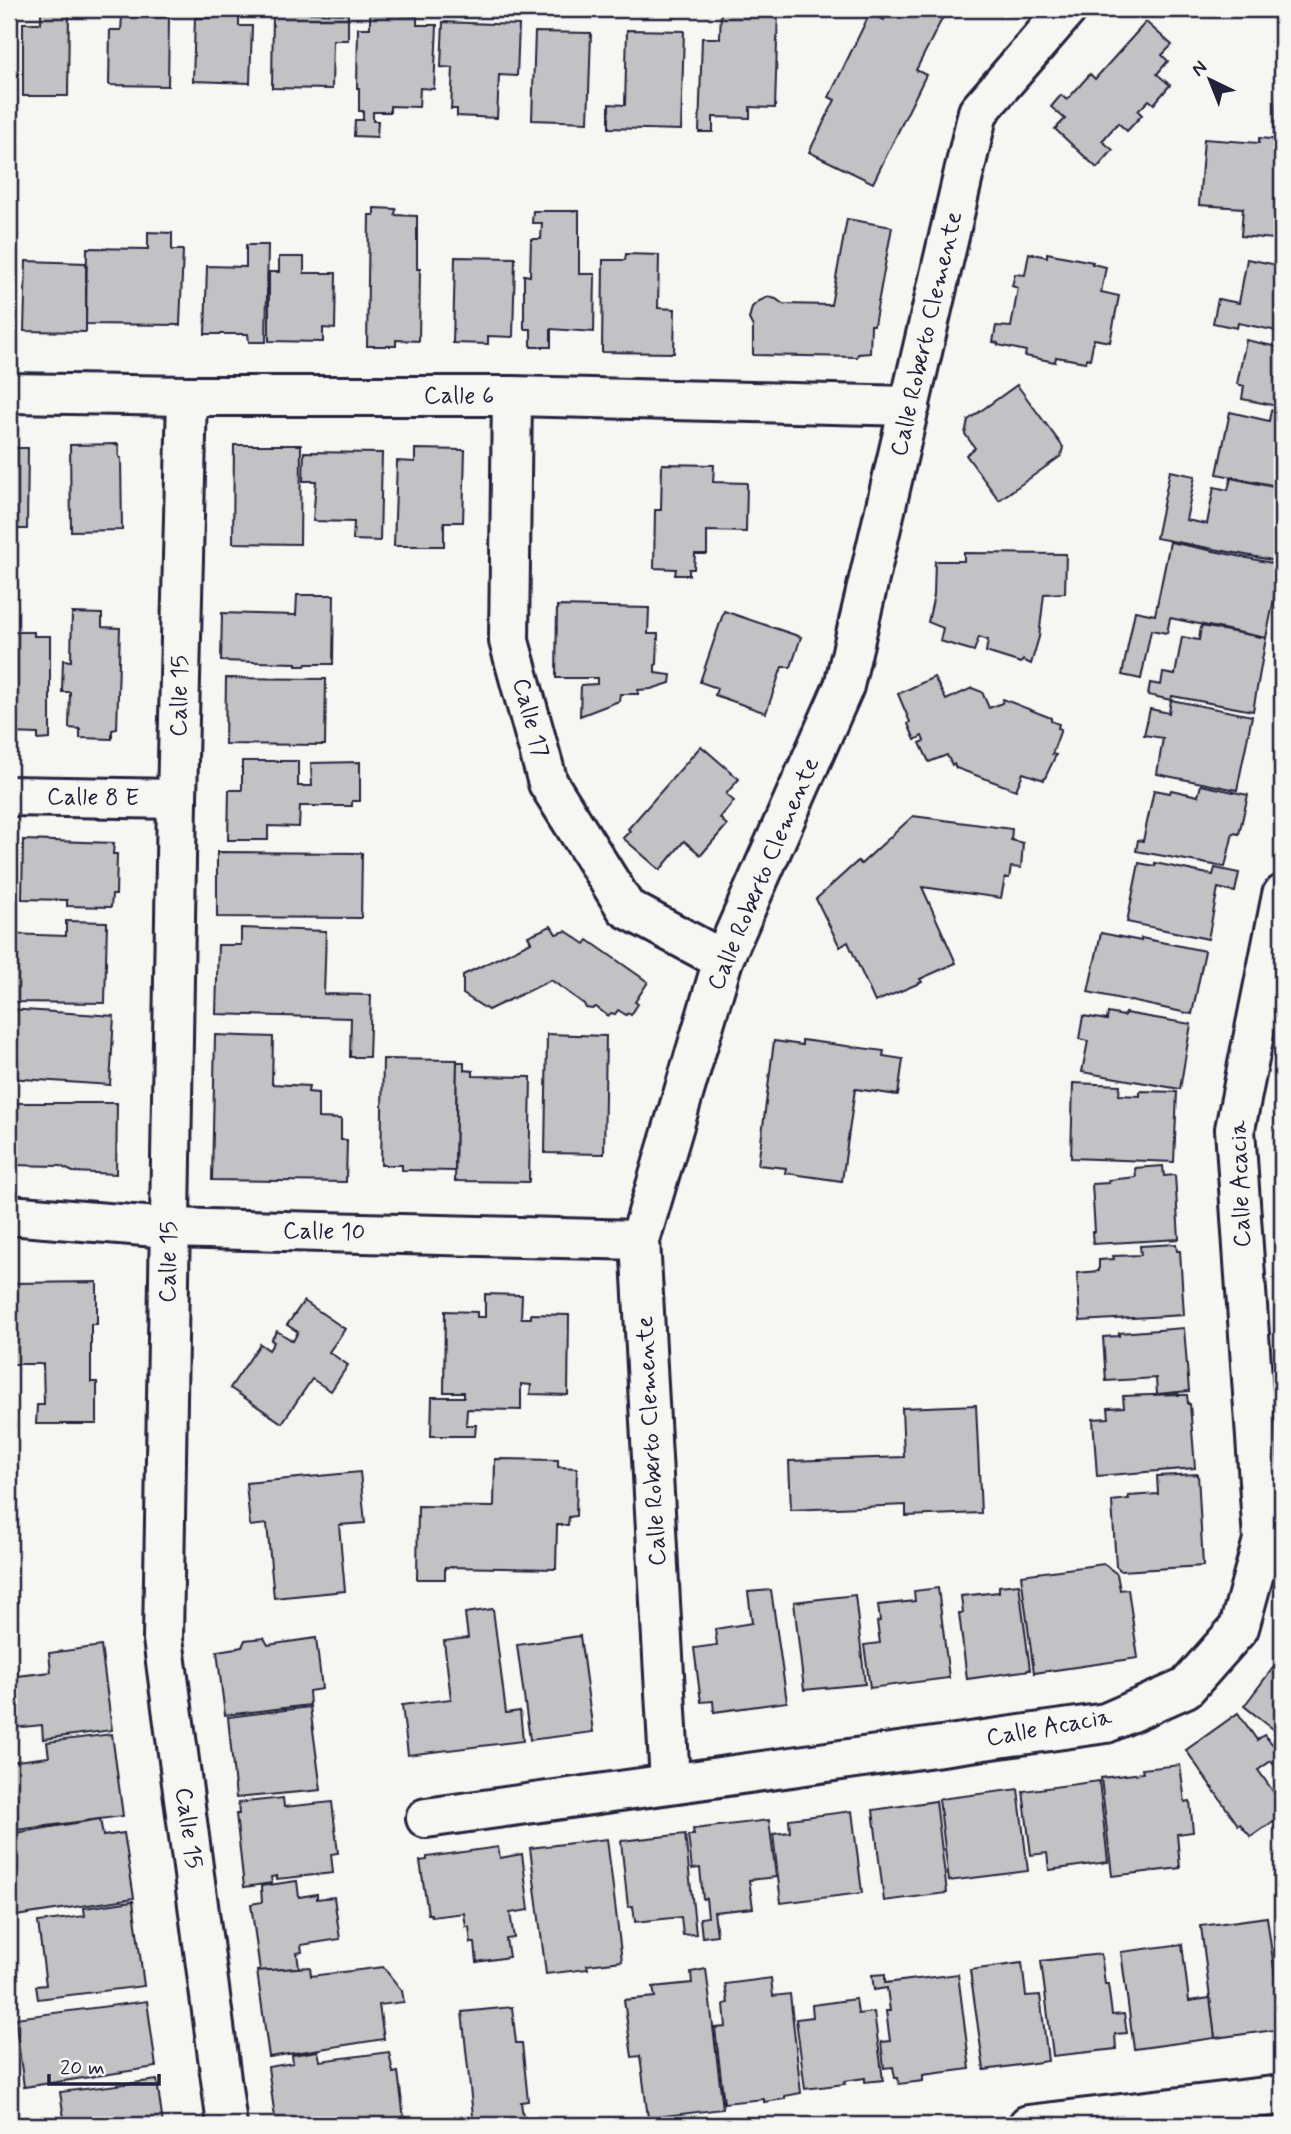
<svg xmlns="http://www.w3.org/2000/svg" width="1291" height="2134" viewBox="0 0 1291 2134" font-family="Mynerve,sans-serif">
<rect width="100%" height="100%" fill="#f6f6f2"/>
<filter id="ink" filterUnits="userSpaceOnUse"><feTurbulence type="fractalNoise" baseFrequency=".0143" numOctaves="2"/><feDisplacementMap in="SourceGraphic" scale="14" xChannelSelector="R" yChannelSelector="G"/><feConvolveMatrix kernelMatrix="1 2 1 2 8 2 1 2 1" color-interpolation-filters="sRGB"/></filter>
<g filter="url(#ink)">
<g fill="#c2c2c4" stroke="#22223b" stroke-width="2">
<path d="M721 9H778L775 108 750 107V118L713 117V132H699L702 38H720Z"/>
<path d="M889 9H947L916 70 926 75 873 183 809 152 835 100 829 97 870 13 884 20Z"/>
<path d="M1277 9H1282V44L1271 42Z"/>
<path d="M41 11H69L68 96H23V23H41Z"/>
<path d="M273 12 348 14V40H333L332 89 272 88Z"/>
<path d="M215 13 239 14V26H252L250 83 193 81 195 18H215Z"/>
<path d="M370 14 417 16V25H437L434 89 420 88 419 107 390 106V112H373V121H378L377 137 354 136 355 120H363V111H359V88H357L358 28H370Z"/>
<path d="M122 17H169L168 86 109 85 110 30H121Z"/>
<path d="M443 22 519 25 517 76 499 75 497 118 457 116V109H451L453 68 441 67Z"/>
<path d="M1146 22 1172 45 1162 55 1168 61 1157 74 1170 85 1154 104 1149 100 1138 111 1142 115 1127 131 1118 123 1102 141 1113 150 1097 168 1055 129 1065 119 1051 107 1061 95 1067 100 1090 74 1095 79Z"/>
<path d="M627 30 684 31 681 130 609 128V104L625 105Z"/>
<path d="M535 32 591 33 588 122 532 120Z"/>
<path d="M1280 54 1282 55V135H1274Z"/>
<path d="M1259 138 1282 140V220L1275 219 1274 239 1241 236 1243 208 1199 205 1204 139 1259 143Z"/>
<path d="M374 208 396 209 395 215 417 216V269H420L419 341 396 340V346H367L369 215H374Z"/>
<path d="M533 211H579V274H595L594 332 551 329V347H531V329H524V275L530 276 531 239H541L542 223H532Z"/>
<path d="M847 219 892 227 874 325H871L870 353 858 354 857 357 753 355V327L749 319 752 307 759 301 768 297 776 299 783 304 831 305Z"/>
<path d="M148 232 172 233V250H183L180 325 86 324 87 248 148 249Z"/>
<path d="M246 245H268L266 342H249L248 334H205L207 266 246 267Z"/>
<path d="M1029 253 1047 257V253L1093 262 1092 264 1106 267 1101 292 1119 296 1110 342 1094 339 1090 359 1087 358 1086 362 1056 357 1055 362 1025 356 1026 351 998 345V343L993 342 996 326 1011 327 1018 288 1012 286 1015 274 1025 275Z"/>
<path d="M626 254 659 255 658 308 675 309 674 353 602 352 603 260H625Z"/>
<path d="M279 257H304V273H336L335 329 323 328V342L269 341V272H279Z"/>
<path d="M455 257 515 258 513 337 488 336V344L453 343Z"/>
<path d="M1247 259 1282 266V332L1238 323 1237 328 1213 323 1218 299 1239 303Z"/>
<path d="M26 261 86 263V332L24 331Z"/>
<path d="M1246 340 1282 348V407L1242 399 1244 386 1237 384Z"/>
<path d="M1017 385 1063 447 1061 456 999 500 966 455 975 448 965 434 968 420Z"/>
<path d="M1271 410 1282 412V487L1217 474 1230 412 1269 421Z"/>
<path d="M118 444 119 457 121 458 122 530 71 531 70 445Z"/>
<path d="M234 445H301L300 544 233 543Z"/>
<path d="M9 448H28L27 529H16V551H9Z"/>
<path d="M415 449 465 450 463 522H444V546H394L397 461 415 462Z"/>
<path d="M304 452 382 453 380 541 353 540 354 522 313 521 316 481H303Z"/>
<path d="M662 464 714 465 713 482 747 483 746 532 707 531V554H695L694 569H689V575H675L676 569 654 568 655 510H661Z"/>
<path d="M1170 471 1195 476 1186 520 1207 524 1214 487 1228 490 1231 478 1282 489V562L1156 538Z"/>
<path d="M1170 542 1281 565 1266 638 1170 618 1167 633 1151 630 1141 679 1122 675 1135 611 1155 615Z"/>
<path d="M964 553 1066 554 1065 593 1044 594 1039 637 1031 664 1023 660 1021 663 986 652 988 640 979 637 974 651 940 641 943 628 928 622 934 595 935 561H964Z"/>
<path d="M297 595H334L333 664H306L305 666H296V663L221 661 222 613 296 615Z"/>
<path d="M557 606 649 608 648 634H658L657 664 655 665V673L671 675 670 683 651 689 638 690V694H620L619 701 580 716 581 685 597 684V678H556Z"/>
<path d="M724 611 801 637 791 667H782L766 713 715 695 717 688 700 682Z"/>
<path d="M72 613 102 614V627L120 628 117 729 112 730V739L80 738V729L69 728 70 692H62L63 660 71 661Z"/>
<path d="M1201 626 1266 638 1253 711 1172 696 1171 700 1148 695 1150 683 1161 685 1163 673 1175 675 1182 637 1199 640Z"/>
<path d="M9 632H34V636H50V739L38 740V734L9 733Z"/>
<path d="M934 677 946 700 972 688 982 692 989 708 1002 703 1003 699 1051 718V721L1059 724 1058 728 1061 729 1052 754 1056 755 1044 780 1023 773 1016 790 956 768 954 764 952 765 947 755 929 762 920 743 924 741 922 736 915 740 908 724 910 722 898 694Z"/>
<path d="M226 678 326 679 325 745 225 744Z"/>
<path d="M1171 700 1252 716 1237 790 1157 774 1163 738 1144 735 1150 709 1169 713Z"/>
<path d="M701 746 739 779 726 794 734 801 720 818 727 825 701 855 684 841 660 870 623 838 630 831 628 829Z"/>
<path d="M242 761H298V786H312L311 763 360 762V801H352V806H300L299 827 268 826V840H228L229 790H242Z"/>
<path d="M1201 785 1248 795 1239 834 1233 833 1225 867 1136 851 1138 840 1143 841 1154 790 1170 793 1171 790 1198 796Z"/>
<path d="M913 816 1012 829 1011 840 1023 843 1021 868 1011 867 1009 878H1005L1001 898 922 887 956 963 920 979 922 982 875 1002 848 942 840 947 816 899 858 861 861 864Z"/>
<path d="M23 840 114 843 113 854H117L116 895H112L111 907 67 906V900L22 899Z"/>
<path d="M217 852 362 853 361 918 217 917Z"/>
<path d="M1139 863 1155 866V863L1213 875 1215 868 1239 873 1235 892 1218 888 1208 939 1127 922Z"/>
<path d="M66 921 107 922 105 1003 9 1002V934L66 936Z"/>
<path d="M551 926 556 934 566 931 585 944 588 940 648 982 635 1002 638 1004 631 1015 628 1013 626 1015 618 1010 615 1014 611 1013 608 1016 596 1007 592 1009 586 1008 584 1004 551 980 488 1010 463 994V975L531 942 528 936Z"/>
<path d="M241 928 326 931 324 994 371 995 369 1057H350L351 1018 216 1014 218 945H241Z"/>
<path d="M1101 933 1141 941V938L1205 951 1192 1014 1088 992Z"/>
<path d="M9 1009 114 1016 110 1085 9 1078Z"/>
<path d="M1108 1013 1124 1016 1125 1013 1191 1024 1180 1089 1082 1072 1088 1041 1079 1039 1083 1016 1107 1020Z"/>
<path d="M547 1034 606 1036 604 1154 545 1153Z"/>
<path d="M215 1035 273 1037 272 1084 309 1086 308 1092 318 1093V1118L341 1119V1140H347L346 1182 212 1180Z"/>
<path d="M802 1040 884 1051 883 1056 903 1059 898 1095 855 1089 842 1181 785 1173 786 1168 758 1165 774 1041 802 1045Z"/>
<path d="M383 1059 457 1060 455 1171 402 1170V1165H381Z"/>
<path d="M457 1062H464V1070L473 1071V1076L531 1077 529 1182 455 1181Z"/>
<path d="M1073 1083 1120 1085 1119 1095 1140 1096V1091L1177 1092 1174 1162 1071 1158Z"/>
<path d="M9 1103H117L116 1174 73 1172 60 1166 9 1165Z"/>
<path d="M1163 1166 1164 1176 1175 1175 1179 1239 1093 1244 1092 1232H1095L1092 1184 1109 1183 1108 1180 1136 1177 1135 1168Z"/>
<path d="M1176 1244 1177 1251H1180L1184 1315 1080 1321 1077 1273 1099 1271V1260L1114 1259 1113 1256 1141 1255 1140 1246Z"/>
<path d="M9 1277H12V1283L97 1282V1324H91V1382H97V1424H36L37 1405H44L43 1364H9Z"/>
<path d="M485 1294 522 1295 521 1318H531V1314L569 1315 568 1395 530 1394 531 1385 521 1384V1410L467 1409 466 1425H476L475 1436H431L432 1397H464V1392H444L445 1311 477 1312V1317H485Z"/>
<path d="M304 1301 345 1329 329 1352 348 1365 331 1391 312 1379 282 1423 230 1388 260 1344 269 1350 274 1342 271 1340 277 1331 293 1341 298 1332 287 1325Z"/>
<path d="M1184 1328 1189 1391 1157 1394 1156 1378 1106 1381 1103 1337 1119 1336V1333Z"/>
<path d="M1178 1394V1395H1187L1188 1404H1190L1195 1468 1097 1476 1093 1419 1109 1418 1108 1408 1124 1407 1123 1396Z"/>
<path d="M976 1405 981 1513 906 1516V1505L791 1510 789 1461 904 1457 902 1408Z"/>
<path d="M495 1459 558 1460V1467L577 1468 576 1516 569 1517 568 1525H557L556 1569 445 1567V1579H417L418 1506 494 1507Z"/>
<path d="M360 1472 365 1523 339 1525 345 1591 274 1598 267 1524 250 1526 246 1483Z"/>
<path d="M1198 1474 1203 1566 1121 1571 1116 1566 1112 1501 1129 1499 1128 1496 1158 1494 1157 1476Z"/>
<path d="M1104 1564 1117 1574 1120 1590 1128 1589 1138 1658 1034 1673 1021 1575Z"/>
<path d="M1019 1584 1030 1670 967 1679 959 1613H963L961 1596 999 1592V1586Z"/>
<path d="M938 1588 949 1678 870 1688 864 1645 880 1643 877 1622 880 1621 878 1605 915 1601 914 1591Z"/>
<path d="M771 1590 787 1702 714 1712 713 1701 701 1702 694 1648 717 1645 715 1629 752 1623 748 1592Z"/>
<path d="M855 1595 865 1684 804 1690 794 1602Z"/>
<path d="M493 1609 506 1713 520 1711 523 1741 408 1755 402 1705 451 1699 444 1641 468 1638 465 1613Z"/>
<path d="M580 1636 593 1732 530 1740 517 1645Z"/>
<path d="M264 1638 268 1645 316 1638 322 1689 309 1691 310 1705 225 1715 217 1651 242 1647 245 1640Z"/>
<path d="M101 1646 112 1730 43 1739 42 1725 13 1728 9 1698V1677L51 1672 49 1653Z"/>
<path d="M1282 1656V1736L1244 1706Z"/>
<path d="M310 1707 321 1790 236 1798 228 1717Z"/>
<path d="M1238 1713 1257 1740 1264 1735 1282 1754V1757L1273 1764 1271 1761 1258 1770 1277 1797 1282 1794V1815L1251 1837 1240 1824 1238 1825 1186 1750Z"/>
<path d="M112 1734 123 1816 9 1831V1815H12L9 1793V1762L49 1757 47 1742Z"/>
<path d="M1180 1765 1185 1802 1190 1801 1193 1832 1177 1834 1180 1868 1112 1876 1101 1778 1143 1773 1142 1769Z"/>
<path d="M1099 1781 1108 1862 1049 1870 1047 1853 1031 1855 1023 1791Z"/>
<path d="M1018 1789 1028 1871 949 1881 939 1799Z"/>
<path d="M283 1798 284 1807 332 1802 338 1853 331 1854 333 1873 277 1879V1876L271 1877 272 1883 244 1887 236 1814H239L238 1803Z"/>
<path d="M936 1801 947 1893 884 1901 873 1810Z"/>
<path d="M852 1811 862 1893 781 1903 773 1834 790 1832 789 1819Z"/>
<path d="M100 1819 103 1836 124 1833 134 1898 9 1917V1847H10L9 1834Z"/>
<path d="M769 1820 776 1877 749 1880 753 1908 714 1912 717 1935 702 1937 700 1918 708 1917 706 1898 703 1899 700 1868 692 1869 688 1835H694L693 1829Z"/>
<path d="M685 1834 696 1934 683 1935 681 1917 635 1922 633 1906 628 1907 621 1841Z"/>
<path d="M607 1839 622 1961 587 1965 588 1969 546 1974 530 1848Z"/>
<path d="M498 1847 500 1858 522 1854 529 1910 510 1913 514 1938 506 1939 509 1957 477 1962 475 1943H471L469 1927H466L464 1913 432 1917 431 1914H428L420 1861 427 1860V1857Z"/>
<path d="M297 1881 299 1897 317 1894V1899L334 1897 340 1939 301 1945 302 1952 297 1953 299 1968 260 1971 251 1904 262 1902 261 1886Z"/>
<path d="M133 1901 144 1986 38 1999 36 1986 46 1985 38 1922 85 1916 84 1908Z"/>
<path d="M1267 1917 1282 2029 1215 2038 1201 1926Z"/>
<path d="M1182 1944 1189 2001 1210 1998 1215 2038 1134 2049 1121 1952Z"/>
<path d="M1101 1954 1105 1984H1108L1112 2015 1124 2014 1127 2033 1115 2034 1116 2049 1053 2056 1041 1961Z"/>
<path d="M1022 1963 1026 1996 1040 1995 1048 2061 984 2070 970 1970Z"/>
<path d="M310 1967 311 1976 383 1967 402 1991 404 2002 379 2005 384 2039 269 2057 257 1971Z"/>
<path d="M706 1969 723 2109 648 2118 640 2056 632 2057 624 2000 655 1997 653 1987 692 1983 691 1972Z"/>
<path d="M885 1974V1983L958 1974 970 2069 923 2075V2081L899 2084 898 2078H895L893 2067 884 2068 881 2042 890 2041 886 2011H890L887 1988 874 1990 872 1975Z"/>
<path d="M771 1978 773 1996 790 1994 801 2093 785 2096V2099L764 2102V2099L724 2103 715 2028 726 2027 724 2004 728 2003 725 1984Z"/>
<path d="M856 1999 858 2014 874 2012 883 2080 865 2082V2078L844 2081 845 2084 805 2089 796 2019 813 2017 812 2005Z"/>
<path d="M147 2001 156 2067 24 2087 15 2018Z"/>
<path d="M512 2007 516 2043H522L528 2101 521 2102 524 2125H474L462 2012Z"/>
<path d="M318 2051 320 2061 389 2052 393 2073 398 2072 404 2119 362 2125H276L268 2067 293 2063 292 2055Z"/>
<path d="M157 2080 163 2125H65L60 2092Z"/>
</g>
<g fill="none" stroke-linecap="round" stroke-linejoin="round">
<g stroke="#22223b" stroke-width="44">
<g id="minor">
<path d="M9 393 187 396H512L910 406"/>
<path d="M187 396 177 799 163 1639 227 2125"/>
<path d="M512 396 509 641 548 783 626 908 723 960"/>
<path d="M9 796 177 799"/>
<path d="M9 1215 169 1228 640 1240"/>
<path d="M670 1783 640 1240 723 960 844 686 978 112 1067 9"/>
<path d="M426 1818 1106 1723 1186 1688 1239 1628 1263 1540 1235 1129 1282 895"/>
<path d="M1028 2125 1282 2095"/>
</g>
</g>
<use href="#minor" stroke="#f6f6f2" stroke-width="38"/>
</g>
</g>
<g text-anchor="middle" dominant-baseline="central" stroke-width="7" stroke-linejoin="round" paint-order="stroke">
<g font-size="24" fill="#22223b" stroke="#f6f6f2">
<text transform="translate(927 334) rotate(-77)">Calle Roberto Clemente</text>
<text x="459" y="396">Calle 6</text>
<text transform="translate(180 696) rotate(-89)">Calle 15</text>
<text transform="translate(530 718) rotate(75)">Calle 17</text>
<text transform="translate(93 798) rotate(1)">Calle 8 E</text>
<text transform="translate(764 874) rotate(-67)">Calle Roberto Clemente</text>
<text transform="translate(1241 1184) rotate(-92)">Calle Acacia</text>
<text transform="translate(324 1232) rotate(1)">Calle 10</text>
<text transform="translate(169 1262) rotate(-89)">Calle 15</text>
<text transform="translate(652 1441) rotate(-93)">Calle Roberto Clemente</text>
<text transform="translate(1049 1728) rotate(-10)">Calle Acacia</text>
<text transform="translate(188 1828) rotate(82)">Calle 15</text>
</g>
</g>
<rect width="1291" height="2134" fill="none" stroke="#f6f6f2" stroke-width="35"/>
<rect x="18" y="18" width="1256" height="2099" fill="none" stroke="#22223b" stroke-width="2.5" filter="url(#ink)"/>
<g transform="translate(1210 80) rotate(317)" stroke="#f6f6f2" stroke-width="5" paint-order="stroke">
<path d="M0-5L12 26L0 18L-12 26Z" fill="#22223b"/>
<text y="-10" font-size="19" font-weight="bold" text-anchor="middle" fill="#22223b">N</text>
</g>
<path d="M49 2074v10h110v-10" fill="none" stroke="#22223b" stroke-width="3.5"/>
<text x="60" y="2074" font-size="21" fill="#22223b" stroke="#f6f6f2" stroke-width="5" paint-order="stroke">20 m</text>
</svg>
